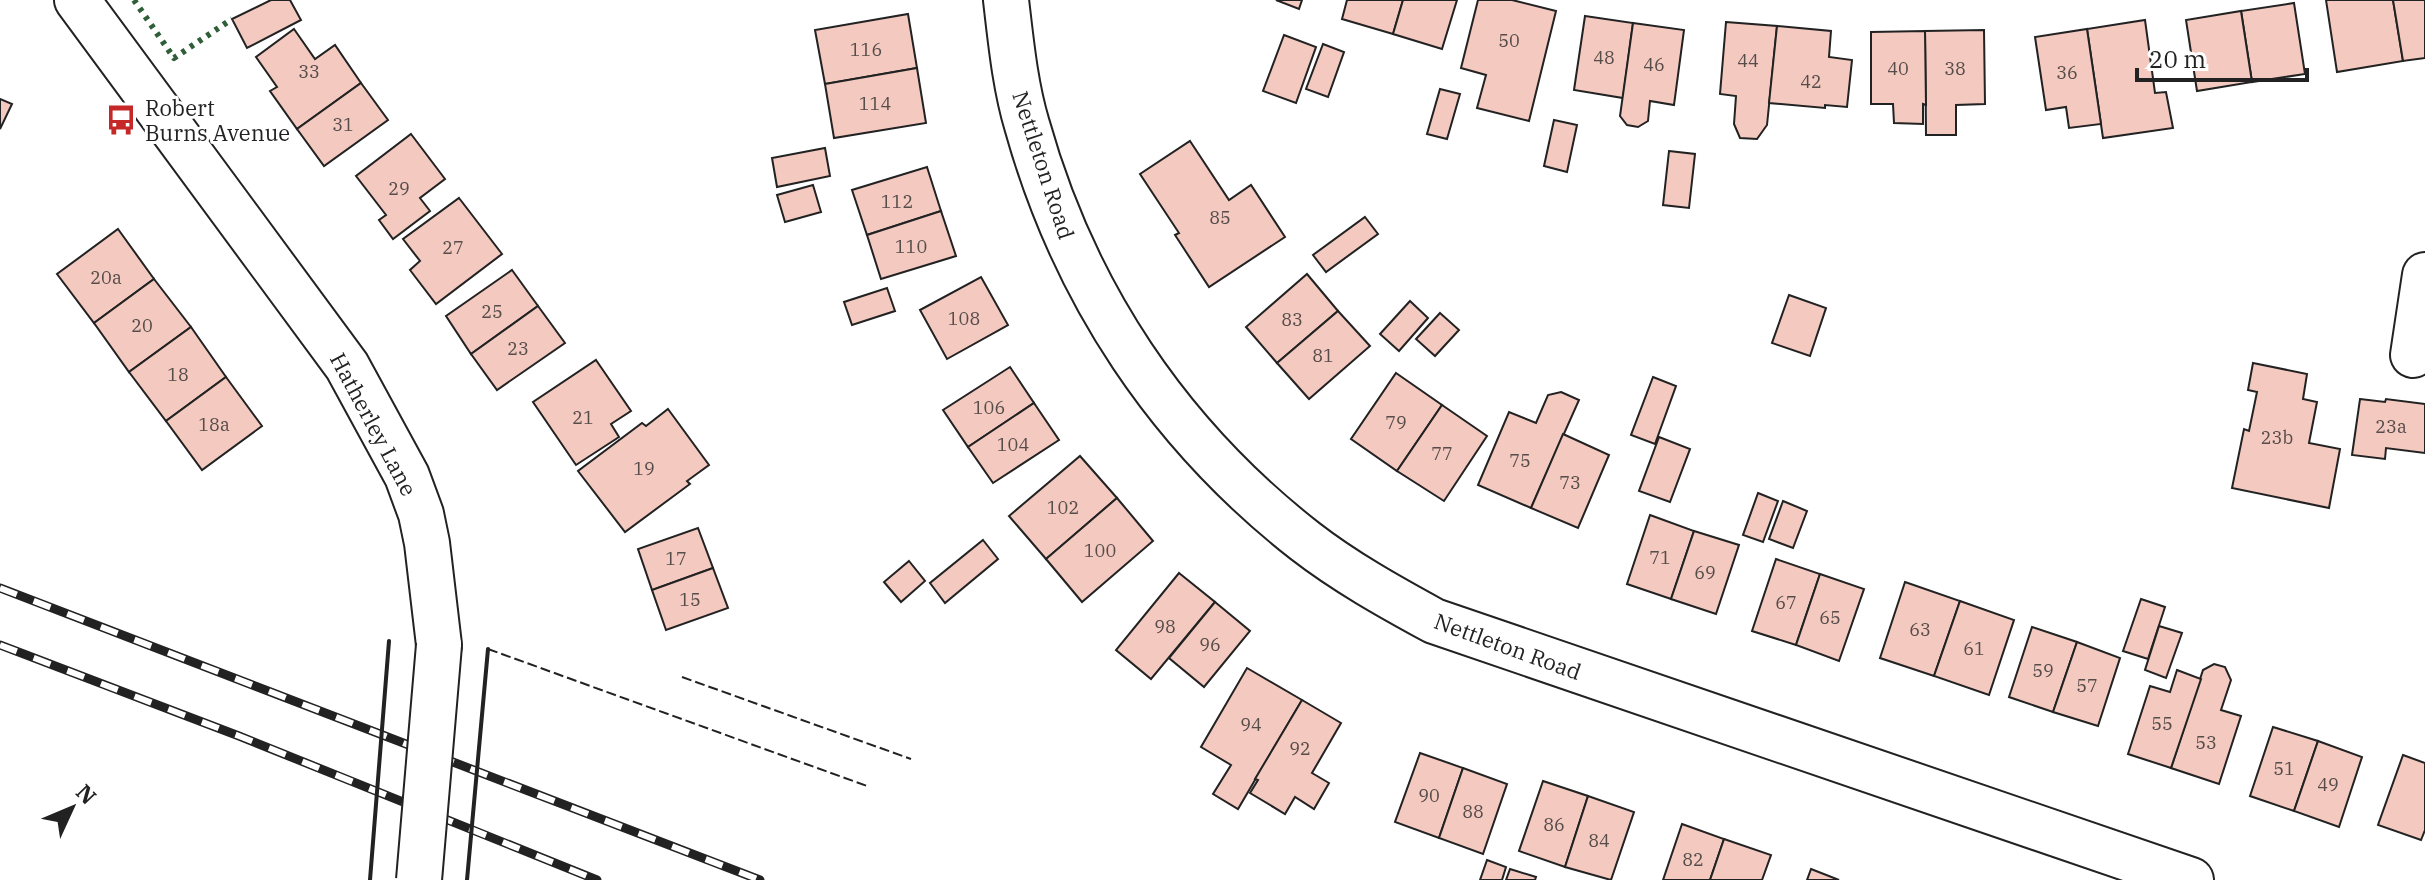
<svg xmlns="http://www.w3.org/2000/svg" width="2425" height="880" viewBox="0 0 2425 880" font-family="'IBM Plex Serif',serif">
<rect width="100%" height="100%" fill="#fff"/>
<g fill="#f3c9c0" stroke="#222" stroke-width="2">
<path d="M271 0H290L301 20 247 48 232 19Z"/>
<path d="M1276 0H1302L1299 9Z"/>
<path d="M1347 0H1403L1393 34 1342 19Z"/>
<path d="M1403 0H1457L1442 49 1393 34Z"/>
<path d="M1478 0H1512L1556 11 1529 121 1477 108 1486 75 1461 68Z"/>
<path d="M2326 0H2393L2403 61 2337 72Z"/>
<path d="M2393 0H2425V58L2403 61Z"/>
<path d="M2294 3 2305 74 2252 82 2241 11Z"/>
<path d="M2241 11 2252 82 2197 91 2186 20Z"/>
<path d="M908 14 917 68 825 84 815 30Z"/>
<path d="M1585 16 1633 23 1623 98 1574 90Z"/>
<path d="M2145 20 2155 93 2166 92 2173 128 2103 138 2087 29Z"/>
<path d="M1726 22 1777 26 1767 125 1757 139 1740 138 1734 124 1736 96 1720 94Z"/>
<path d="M1633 23 1684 30 1674 105 1650 101 1648 121 1638 127 1627 125 1620 116Z"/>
<path d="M1777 26 1831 31 1829 57 1852 60 1847 107 1825 105V108L1769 103Z"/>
<path d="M294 29 315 59 335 45 361 83 297 129 270 91 277 87 256 57Z"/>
<path d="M2087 29 2101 124 2069 128 2066 107 2046 110 2035 37Z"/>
<path d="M1984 30 1985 104 1956 105V135H1926L1925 31Z"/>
<path d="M1925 31 1926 105 1923 104V124L1894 123 1893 104H1871V32Z"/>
<path d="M1284 35 1316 47 1296 103 1263 91Z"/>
<path d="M1323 44 1344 52 1328 97 1306 89Z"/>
<path d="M917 68 926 123 834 138 825 84Z"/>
<path d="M361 83 388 120 324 166 297 129Z"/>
<path d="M1440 89 1460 94 1447 139 1427 134Z"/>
<path d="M0 99 12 104 0 129Z"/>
<path d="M1554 120 1577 125 1567 172 1544 166Z"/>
<path d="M411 134 445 179 420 198 430 211 393 239 379 220 386 215 356 176Z"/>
<path d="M1190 141 1229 200 1251 185 1285 237 1209 287 1175 235 1179 233 1140 174Z"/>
<path d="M825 148 830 176 777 187 772 158Z"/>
<path d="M1669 151 1695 154 1689 208 1663 205Z"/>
<path d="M927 167 941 211 867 235 852 190Z"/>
<path d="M813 185 821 212 785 222 777 195Z"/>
<path d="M459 198 502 254 436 304 410 270 420 261 403 239Z"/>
<path d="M941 211 956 256 881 279 867 235Z"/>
<path d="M1365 217 1378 234 1326 272 1313 255Z"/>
<path d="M118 229 154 279 94 323 57 274Z"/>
<path d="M512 270 538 306 471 354 446 316Z"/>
<path d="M1307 274 1338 311 1277 363 1246 327Z"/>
<path d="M981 277 1008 325 947 359 920 310Z"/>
<path d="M154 279 191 327 129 372 94 323Z"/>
<path d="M887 288 895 311 852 325 844 302Z"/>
<path d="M1789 295 1826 308 1810 356 1772 343Z"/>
<path d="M1410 301 1428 318 1399 351 1380 334Z"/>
<path d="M538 306 565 343 497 390 471 354Z"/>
<path d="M1338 311 1370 346 1309 399 1277 363Z"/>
<path d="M1440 313 1459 330 1435 356 1416 339Z"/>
<path d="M191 327 226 377 166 421 129 372Z"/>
<path d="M596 360 631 411 611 424 619 437 576 465 533 402Z"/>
<path d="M2253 363 2307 374 2303 399 2317 402 2309 443 2340 449 2329 508 2232 488 2244 429 2249 431 2257 392 2248 390Z"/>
<path d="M1010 367 1034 403 968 447 943 410Z"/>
<path d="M1396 373 1442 405 1397 471 1351 439Z"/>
<path d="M226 377 262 426 202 470 166 421Z"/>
<path d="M1653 377 1676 386 1655 444 1631 435Z"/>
<path d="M1561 392 1579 400 1531 508 1478 485 1509 412 1536 423 1548 395Z"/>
<path d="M2360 399 2385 402 2386 399 2425 404V453L2386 448 2385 459 2352 455Z"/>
<path d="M1034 403 1059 440 993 483 968 447Z"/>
<path d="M1442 405 1487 436 1444 501 1397 471Z"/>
<path d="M668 409 709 465 687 481 690 484 625 532 578 471 642 423 646 426Z"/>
<path d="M1563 434 1609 455 1578 528 1531 508Z"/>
<path d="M1659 437 1690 449 1670 502 1639 491Z"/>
<path d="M1080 456 1117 498 1046 559 1009 516Z"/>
<path d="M1758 493 1778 501 1763 542 1743 535Z"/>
<path d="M1117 498 1153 541 1082 602 1046 559Z"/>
<path d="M1783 501 1807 511 1793 548 1769 539Z"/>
<path d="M1650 515 1694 531 1671 599 1627 584Z"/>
<path d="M698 528 713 568 652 590 638 549Z"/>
<path d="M1694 531 1739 545 1716 614 1671 599Z"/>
<path d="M983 540 998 559 945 603 930 583Z"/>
<path d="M1776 559 1820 574 1796 645 1752 631Z"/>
<path d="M909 561 925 581 901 602 884 582Z"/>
<path d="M713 568 728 608 666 630 652 590Z"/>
<path d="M1179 573 1215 602 1151 679 1116 650Z"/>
<path d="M1820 574 1864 589 1839 661 1796 645Z"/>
<path d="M1905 582 1960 601 1934 676 1880 658Z"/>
<path d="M2141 599 2165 607 2148 659 2123 651Z"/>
<path d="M1960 601 2014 620 1989 695 1934 676Z"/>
<path d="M1215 602 1250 631 1204 687 1169 658Z"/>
<path d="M2159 626 2182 633 2166 678 2145 670Z"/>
<path d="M2032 627 2077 642 2053 712 2009 697Z"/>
<path d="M2077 642 2120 658 2098 726 2053 712Z"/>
<path d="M2214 664 2225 667 2231 680 2221 710 2241 716 2219 784 2171 768 2203 670Z"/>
<path d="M1247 668 1302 700 1238 809 1213 794 1231 765 1201 747Z"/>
<path d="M2177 670 2201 679 2171 768 2128 754 2150 686 2170 692Z"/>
<path d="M1302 700 1341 723 1312 773 1329 783 1314 809 1295 797 1285 814 1250 793 1258 780 1255 779Z"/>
<path d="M2273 727 2318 741 2294 811 2250 796Z"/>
<path d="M2318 741 2362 757 2339 827 2294 811Z"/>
<path d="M1420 753 1463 768 1439 838 1395 822Z"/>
<path d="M2403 755 2425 763V830L2421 840 2378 825Z"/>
<path d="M1463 768 1507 784 1483 854 1439 838Z"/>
<path d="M1543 781 1588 796 1565 867 1519 851Z"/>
<path d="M1588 796 1634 812 1611 880 1565 867Z"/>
<path d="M1682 824 1724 839 1710 880H1663Z"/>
<path d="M1724 839 1771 855 1762 880H1710Z"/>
<path d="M1487 860 1506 867 1502 880H1480Z"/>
<path d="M1510 869 1536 877 1535 880H1506Z"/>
<path d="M1811 869 1839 880H1807Z"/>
</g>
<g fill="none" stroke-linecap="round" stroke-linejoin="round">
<g stroke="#222" stroke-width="48">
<g id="minor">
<path d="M77 0 347 366 407 476 421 514 427 543 439 645"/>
<path d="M1006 0C1011 42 1015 85 1027 125 1074 293 1168 434 1305 541 1345 572 1390 597 1434 621L2191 880"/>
<path d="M2413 355 2425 275"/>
</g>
</g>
<use href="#minor" stroke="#fff" stroke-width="44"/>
<g stroke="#222" stroke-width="9">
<g id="rail">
<path d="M0 588 760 880"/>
<path d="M0 645 239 736 597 880"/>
</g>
</g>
<use href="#rail" stroke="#fff" stroke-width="6" stroke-dasharray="18" stroke-linecap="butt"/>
<g stroke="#222" stroke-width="48" stroke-linecap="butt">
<path id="minor-bridge" d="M419 880 439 645"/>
</g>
<use href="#minor-bridge" stroke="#fff" stroke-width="44"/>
<path stroke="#2f5e38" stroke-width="6" stroke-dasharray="4 6" stroke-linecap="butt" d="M134 0 174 58 232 19"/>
<g stroke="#222" stroke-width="2" stroke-dasharray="10 4" stroke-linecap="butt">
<path d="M488 649 867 786"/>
<path d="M682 677 911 759"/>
</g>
<g stroke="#222" stroke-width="4">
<path d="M370 880 389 641"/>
<path d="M467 880 488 649"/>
</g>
</g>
<defs>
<g id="bus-bare" transform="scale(2.4)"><path d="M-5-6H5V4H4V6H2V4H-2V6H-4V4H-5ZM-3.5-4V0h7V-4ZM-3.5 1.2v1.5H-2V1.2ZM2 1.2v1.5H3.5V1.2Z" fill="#c62828" stroke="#fff" stroke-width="2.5" paint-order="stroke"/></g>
</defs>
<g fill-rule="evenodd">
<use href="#bus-bare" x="121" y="120"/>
</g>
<g text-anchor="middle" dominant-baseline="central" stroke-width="6" stroke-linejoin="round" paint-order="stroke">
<g font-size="18" fill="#564c4a">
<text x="1509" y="40">50</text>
<text x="866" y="49">116</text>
<text x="1604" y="57">48</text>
<text x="1748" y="60">44</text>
<text x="1654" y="64">46</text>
<text x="1898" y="68">40</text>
<text x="1955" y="68">38</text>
<text x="309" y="71">33</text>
<text x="2067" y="72">36</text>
<text x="1811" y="81">42</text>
<text x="875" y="103">114</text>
<text x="343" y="124">31</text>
<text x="399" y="188">29</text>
<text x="897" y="201">112</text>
<text x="1220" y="217">85</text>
<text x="911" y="246">110</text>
<text x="453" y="247">27</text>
<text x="106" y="277">20a</text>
<text x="492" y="311">25</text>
<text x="964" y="318">108</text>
<text x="1292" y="319">83</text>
<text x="142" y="325">20</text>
<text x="518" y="348">23</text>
<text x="1323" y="355">81</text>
<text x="178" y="374">18</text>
<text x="989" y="407">106</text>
<text x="583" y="417">21</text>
<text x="1396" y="422">79</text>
<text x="214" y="424">18a</text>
<text x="2391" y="426">23a</text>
<text x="2277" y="437">23b</text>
<text x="1013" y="444">104</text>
<text x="1442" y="453">77</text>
<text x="1520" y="460">75</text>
<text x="644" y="468">19</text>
<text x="1570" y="482">73</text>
<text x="1063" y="507">102</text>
<text x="1100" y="550">100</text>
<text x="1660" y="557">71</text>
<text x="676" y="558">17</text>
<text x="1705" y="572">69</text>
<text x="690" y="599">15</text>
<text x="1786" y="602">67</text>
<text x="1830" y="617">65</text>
<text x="1165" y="626">98</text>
<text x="1920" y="629">63</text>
<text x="1210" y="644">96</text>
<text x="1974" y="648">61</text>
<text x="2043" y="670">59</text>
<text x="2087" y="685">57</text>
<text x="2162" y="723">55</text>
<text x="1251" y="724">94</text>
<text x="2206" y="742">53</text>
<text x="1300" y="748">92</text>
<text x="2284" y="768">51</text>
<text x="2328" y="784">49</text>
<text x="1429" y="795">90</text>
<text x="1473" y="811">88</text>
<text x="1554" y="824">86</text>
<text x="1599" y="840">84</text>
<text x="1693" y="859">82</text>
</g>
<g font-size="22" fill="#222" stroke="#fff" text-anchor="start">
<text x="145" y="107">Robert<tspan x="145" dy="25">Burns Avenue</tspan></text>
</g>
<g font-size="22" fill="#222" stroke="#fff">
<text transform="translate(1044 165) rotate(72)">Nettleton Road</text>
<text transform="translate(374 424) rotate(62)">Hatherley Lane</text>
<text transform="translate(1508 646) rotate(20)">Nettleton Road</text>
</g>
</g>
<g transform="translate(72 808) rotate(46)" stroke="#ffffff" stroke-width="6" paint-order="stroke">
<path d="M0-6L14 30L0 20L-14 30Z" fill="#222222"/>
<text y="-12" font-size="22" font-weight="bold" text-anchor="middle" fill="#222222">N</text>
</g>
<path d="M2137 68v12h170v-12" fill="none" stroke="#222222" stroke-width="4"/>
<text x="2149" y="68" font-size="24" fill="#222222" stroke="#ffffff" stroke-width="6" paint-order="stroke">20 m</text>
</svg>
